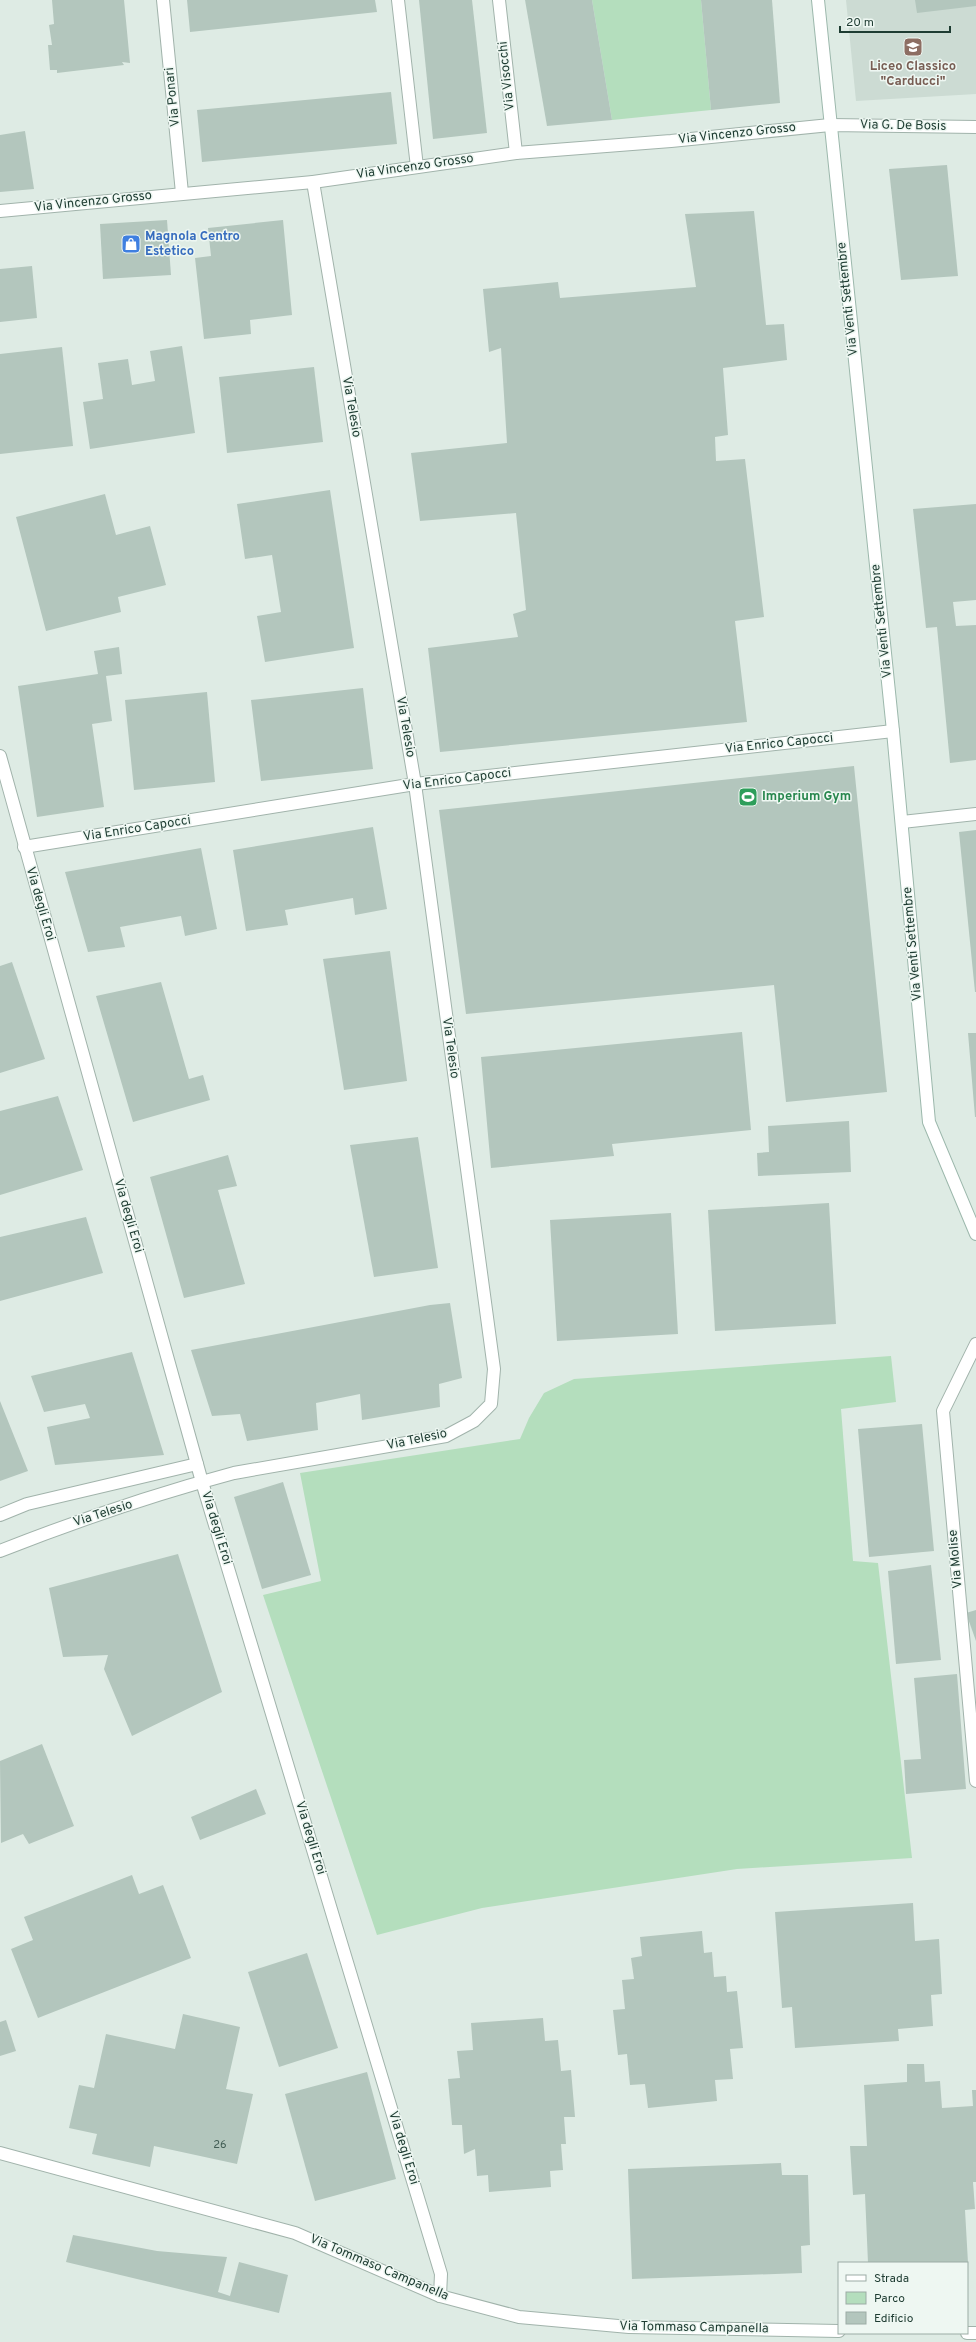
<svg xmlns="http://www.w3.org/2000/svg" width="976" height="2342" viewBox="0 0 976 2342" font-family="Overpass,sans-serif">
<rect width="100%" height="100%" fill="#deebe4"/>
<path fill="#ccdbd3" d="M846 0H976V94L856 101Z"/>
<g fill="#b4debd">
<path d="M592 0H701L711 110 612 120Z"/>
<path d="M891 1356 896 1402 841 1409 853 1561 878 1563 912 1858 737 1869 482 1908 377 1935 263 1595 321 1581 300 1473 520 1439 529 1418 544 1393 574 1379Z"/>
</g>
<g fill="#b3c6bd">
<path d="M52 0H124L130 63 122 62 124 65 57 73V70H50L48 45H52L49 25 54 24Z"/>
<path d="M187 0H375L377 12 190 32Z"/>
<path d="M419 0H472L487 133 433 139Z"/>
<path d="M525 0H592L612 120 547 126Z"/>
<path d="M701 0H772L780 103 711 110Z"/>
<path d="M915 0H976V6L917 13Z"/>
<path d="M391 92 397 144 202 162 197 110Z"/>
<path d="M25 131 34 189 0 192V135Z"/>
<path d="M947 165 958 276 901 280 889 169Z"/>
<path d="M754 211 766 325 784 324 787 360 723 368 728 435 715 437 716 461 745 459 764 617 735 621 747 722 440 752 428 648 518 637 513 614 526 610 516 513 420 521 411 453 507 443 501 348 489 352 483 289 558 282 560 298 696 287 685 214Z"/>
<path d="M167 220 171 275 103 279 100 224Z"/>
<path d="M283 220 292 315 250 320 251 334 204 339 195 258 211 256 208 228Z"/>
<path d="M32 266 37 318 0 322V269Z"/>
<path d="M182 346 195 433 90 449 83 402 103 399 98 363 128 359 132 385 155 381 150 351Z"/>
<path d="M62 347 73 446 0 454V354Z"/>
<path d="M314 367 323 442 227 453 219 377Z"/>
<path d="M330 490 354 648 265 662 257 616 281 612 272 555 245 559 237 504Z"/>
<path d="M105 494 116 535 150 526 166 585 118 597 121 612 46 631 16 517Z"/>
<path d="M976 504V600L953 602 956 626 976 625V760L950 763 937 627 926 628 913 509Z"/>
<path d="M119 647 122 674 106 676 112 721 92 724 104 807 37 817 18 686 98 674 94 651Z"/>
<path d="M363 688 373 769 261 781 251 700Z"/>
<path d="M207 692 215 782 134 790 125 700Z"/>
<path d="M854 766 887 1092 786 1102 774 985 466 1014 439 810Z"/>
<path d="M373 827 387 909 355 915 353 898 285 910 288 925 246 931 233 850Z"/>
<path d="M976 830V992H975L959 832Z"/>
<path d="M201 848 217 929 185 936 181 916 120 927 125 947 88 952 65 872Z"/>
<path d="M390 951 407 1081 344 1090 323 959Z"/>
<path d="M12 962 45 1059 0 1073V966Z"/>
<path d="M161 982 189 1079 203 1075 210 1100 133 1122 96 996Z"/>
<path d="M742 1032 751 1130 612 1144 614 1156 491 1168 481 1057Z"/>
<path d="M968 1033H976V1117H975Z"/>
<path d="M58 1096 83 1170 0 1195V1111Z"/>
<path d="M849 1121 851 1172 758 1176 757 1153 769 1152 768 1126Z"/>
<path d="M418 1137 438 1268 374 1277 350 1145Z"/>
<path d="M228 1155 237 1186 218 1190 245 1284 184 1298 150 1177Z"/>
<path d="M829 1203 836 1324 715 1331 708 1210Z"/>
<path d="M671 1213 678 1334 557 1341 550 1220Z"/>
<path d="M86 1217 103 1273 0 1301V1237Z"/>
<path d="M450 1303 462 1378 439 1384 440 1407 362 1420 360 1394 316 1403 318 1430 247 1441 240 1414 212 1416 191 1350 430 1305Z"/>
<path d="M132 1352 164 1455 55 1465 47 1427 90 1418 85 1404 44 1412 31 1376Z"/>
<path d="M0 1401 28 1471 0 1481Z"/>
<path d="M922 1424 934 1551 869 1557 858 1429Z"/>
<path d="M283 1482 311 1575 262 1589 234 1497Z"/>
<path d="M178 1554 222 1692 132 1736 104 1669 108 1655 63 1657 49 1588Z"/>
<path d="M931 1565 941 1660 896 1664 888 1571Z"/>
<path d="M976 1610V1641L966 1613Z"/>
<path d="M957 1674 966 1789 906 1794 904 1760 921 1759 914 1678Z"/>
<path d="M42 1744 74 1826 29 1844 23 1834 1 1843 0 1761Z"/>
<path d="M256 1789 266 1814 200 1840 191 1817Z"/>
<path d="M132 1875 139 1894 163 1885 191 1958 38 2018 11 1949 33 1940 24 1917Z"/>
<path d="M913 1903 915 1941 939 1939 942 1994 931 1995 933 2026 898 2029 899 2041 795 2048 792 2007 782 2008 775 1912Z"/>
<path d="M702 1931 704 1953 712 1952 714 1977 726 1976 727 1992 737 1991 743 2048 730 2049 733 2079 715 2080 717 2101 648 2108 645 2084 630 2085 627 2054 618 2055 613 2010 625 2009 622 1980 634 1979 631 1958 642 1956 640 1937Z"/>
<path d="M307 1953 338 2048 279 2067 248 1972Z"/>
<path d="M183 2014 240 2027 226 2089 253 2094 237 2164 154 2146 150 2167 92 2154 97 2134 69 2128 79 2085 94 2088 106 2034 175 2049Z"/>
<path d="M543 2018 545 2041 558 2040 561 2071 571 2070 575 2117H564L566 2144H561L563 2170 550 2171 551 2187 489 2192 488 2175 477 2176 475 2149 464 2154 462 2125H452L448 2079 460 2078 457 2051 473 2050 471 2023Z"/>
<path d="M6 2020 16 2051 0 2056V2022Z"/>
<path d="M907 2064H924L925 2082 940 2081 942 2108 973 2106 972 2090H976V2182H973L975 2209 965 2210 968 2263H868L865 2194 853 2195 850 2146H867L864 2085 907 2082Z"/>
<path d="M367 2072 396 2179 315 2201 285 2094Z"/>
<path d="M781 2163 782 2175H808L810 2245 801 2246 802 2273 632 2279 628 2169Z"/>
<path d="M73 2235 157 2251 227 2257 218 2292 230 2296 239 2262 288 2275 279 2313 66 2262Z"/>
</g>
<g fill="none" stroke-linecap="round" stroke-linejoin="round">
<g stroke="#a1b3ab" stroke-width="14">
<g id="minor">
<path d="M163 0 182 193"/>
<path d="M398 0 417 167"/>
<path d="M499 0 516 153"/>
<path d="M0 211 313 182 516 153 671 141 830 125 976 127"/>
<path d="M0 756 202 1482 441 2274 440 2296"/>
<path d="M902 822 976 814"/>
<path d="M24 847 415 784 893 731"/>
<path d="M976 1344 943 1411 976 1781"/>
<path d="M0 1515 27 1504 197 1464"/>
<path d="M0 1551C76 1521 155 1494 234 1473L446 1436 474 1421 491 1404 494 1369 415 784 313 182"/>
<path d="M0 2153 295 2233 440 2296 519 2317 629 2327 839 2331"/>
<path d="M967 2333H976"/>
</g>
</g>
<g stroke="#9cb8ac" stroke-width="14">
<path id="secondary" d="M818 0 893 731 929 1122 976 1234"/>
</g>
<use href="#minor" stroke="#fff" stroke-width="12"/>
<use href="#secondary" stroke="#fff" stroke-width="12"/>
</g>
<defs>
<g id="school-square" transform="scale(1)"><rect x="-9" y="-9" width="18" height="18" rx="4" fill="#8d6e63" stroke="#eef7f2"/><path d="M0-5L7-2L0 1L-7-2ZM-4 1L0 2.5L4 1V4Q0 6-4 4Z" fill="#fff"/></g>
<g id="shop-square" transform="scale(1)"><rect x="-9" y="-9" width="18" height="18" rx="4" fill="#3f7fe0" stroke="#eef7f2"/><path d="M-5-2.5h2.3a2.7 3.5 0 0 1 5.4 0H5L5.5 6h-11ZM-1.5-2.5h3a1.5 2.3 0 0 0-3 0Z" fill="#fff"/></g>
<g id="stadium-square" transform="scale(1)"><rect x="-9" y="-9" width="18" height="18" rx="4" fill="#2e9e5b" stroke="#eef7f2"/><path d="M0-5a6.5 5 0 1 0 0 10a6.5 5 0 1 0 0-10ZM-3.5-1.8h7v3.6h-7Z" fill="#fff"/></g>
</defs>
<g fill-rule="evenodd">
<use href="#school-square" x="913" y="47"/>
<use href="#shop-square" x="131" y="244"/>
<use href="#stadium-square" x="748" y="797"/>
</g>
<g text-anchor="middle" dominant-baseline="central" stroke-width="3" stroke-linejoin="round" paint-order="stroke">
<g font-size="11" fill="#435e55">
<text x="220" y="2145">26</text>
</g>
<g font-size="13" font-weight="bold" fill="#785e54" stroke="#eef7f2">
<text x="913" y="67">Liceo Classico<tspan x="913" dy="15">"Carducci"</tspan></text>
</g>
<g font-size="13" fill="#1e3c32" stroke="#eef7f2">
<text transform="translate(507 76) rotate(-96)">Via Visocchi</text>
<text transform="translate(173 97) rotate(-96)">Via Ponari</text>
<text transform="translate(903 126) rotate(1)">Via G. De Bosis</text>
<text transform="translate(737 134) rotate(-6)">Via Vincenzo Grosso</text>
<text transform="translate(415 167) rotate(-8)">Via Vincenzo Grosso</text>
<text transform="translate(93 202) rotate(-6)">Via Vincenzo Grosso</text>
<text transform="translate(848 299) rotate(-96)">Via Venti Settembre</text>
<text transform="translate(351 407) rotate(80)">Via Telesio</text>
<text transform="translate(882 621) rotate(-96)">Via Venti Settembre</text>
<text transform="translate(405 727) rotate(80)">Via Telesio</text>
<text transform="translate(779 744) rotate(-6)">Via Enrico Capocci</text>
<text transform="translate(457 780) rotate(-7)">Via Enrico Capocci</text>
<text transform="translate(137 829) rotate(-9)">Via Enrico Capocci</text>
<text transform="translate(40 904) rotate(74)">Via degli Eroi</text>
<text transform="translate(913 944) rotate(-95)">Via Venti Settembre</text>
<text transform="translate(450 1048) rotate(82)">Via Telesio</text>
<text transform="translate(128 1216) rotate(74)">Via degli Eroi</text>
<text transform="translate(417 1440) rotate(-12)">Via Telesio</text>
<text transform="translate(103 1514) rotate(-18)">Via Telesio</text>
<text transform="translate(216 1528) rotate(73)">Via degli Eroi</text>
<text transform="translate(956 1559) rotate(-95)">Via Molise</text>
<text transform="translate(310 1838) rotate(73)">Via degli Eroi</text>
<text transform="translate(403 2148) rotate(73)">Via degli Eroi</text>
<text transform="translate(379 2268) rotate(23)">Via Tommaso Campanella</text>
<text transform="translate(694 2328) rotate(1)">Via Tommaso Campanella</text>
</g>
<g font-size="13" font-weight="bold" fill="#366cbe" stroke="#eef7f2" text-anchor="start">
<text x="145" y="237">Magnola Centro<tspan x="145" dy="15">Estetico</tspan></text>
</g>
<g font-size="13" font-weight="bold" fill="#27864d" stroke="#eef7f2" text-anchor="start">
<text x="762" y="797">Imperium Gym</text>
</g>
</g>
<rect x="838" y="2262" width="130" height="72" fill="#eef7f2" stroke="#9baca5"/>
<rect x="846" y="2275" width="20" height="6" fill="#ffffff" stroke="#9baca5"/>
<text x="874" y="2282" font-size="12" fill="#1e3c32">Strada</text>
<rect x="846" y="2292" width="20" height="12" fill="#b4debd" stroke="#9baca5"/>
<text x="874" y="2302" font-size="12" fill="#1e3c32">Parco</text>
<rect x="846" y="2312" width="20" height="12" fill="#b3c6bd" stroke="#9baca5"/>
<text x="874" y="2322" font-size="12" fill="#1e3c32">Edificio</text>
<path d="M840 26v6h110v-6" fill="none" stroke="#1e3c32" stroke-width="2"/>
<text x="846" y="26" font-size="12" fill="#1e3c32" stroke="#eef7f2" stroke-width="3" paint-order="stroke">20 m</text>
</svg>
